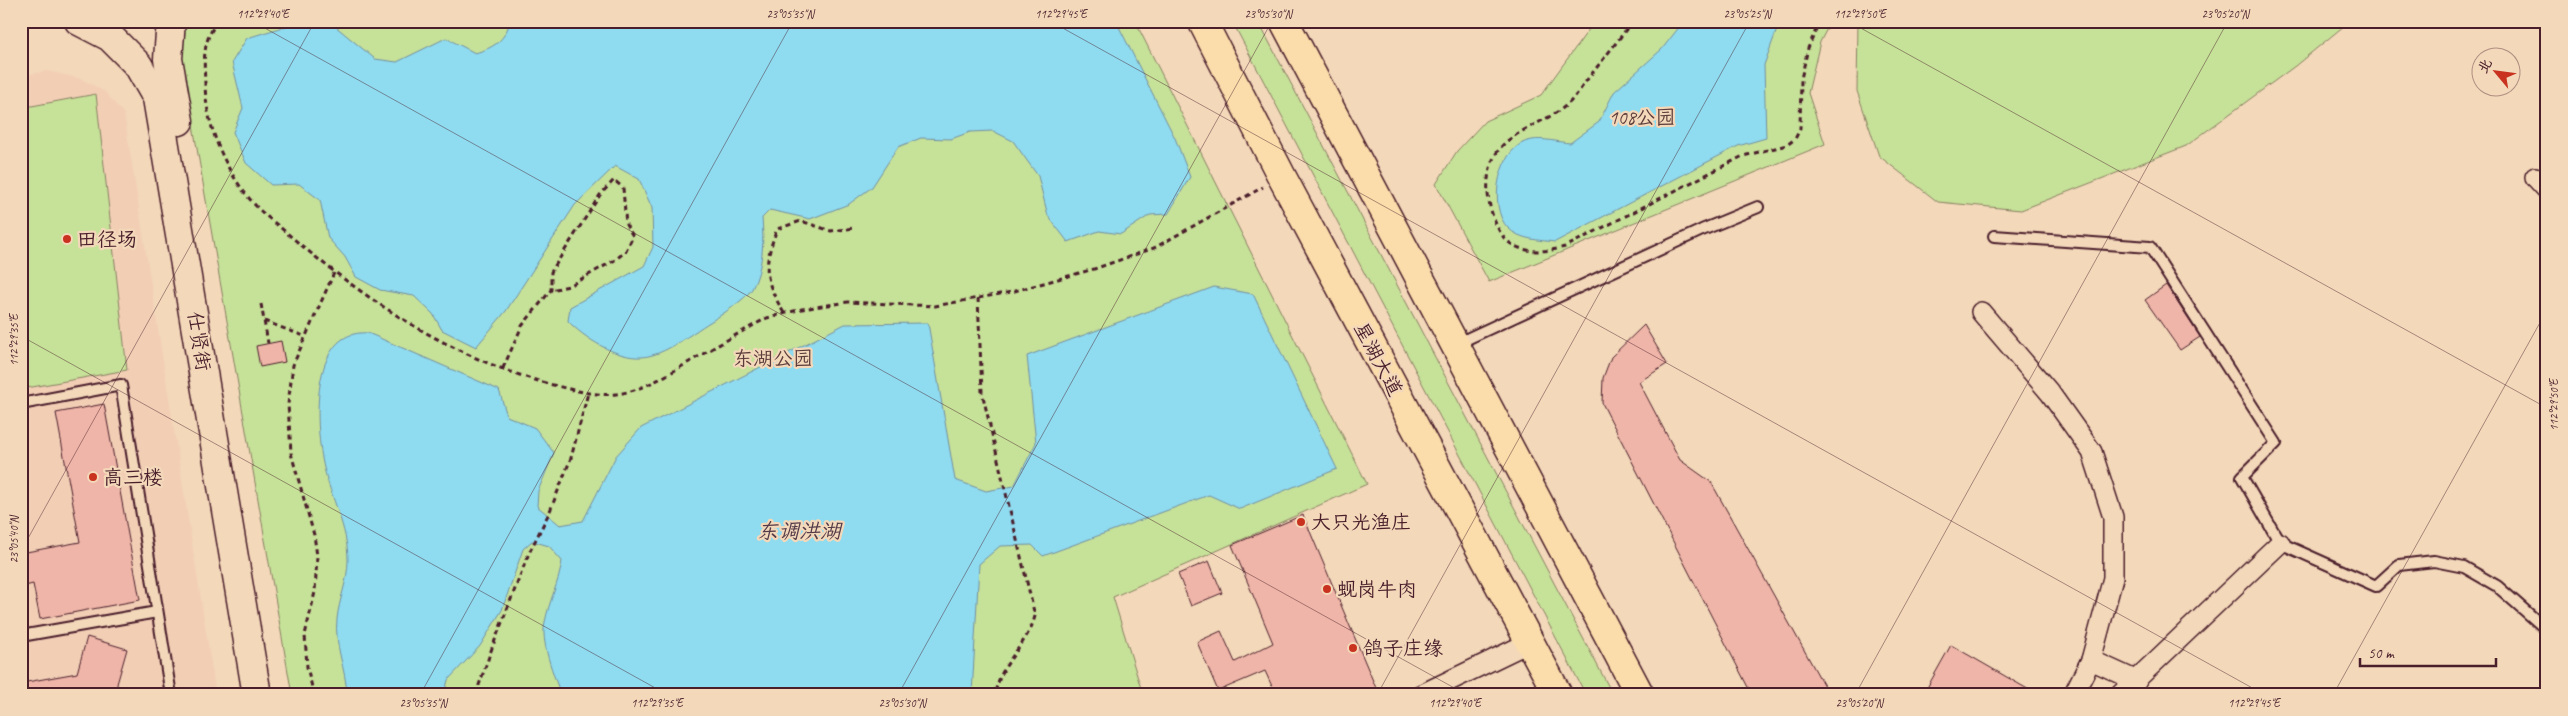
<svg xmlns="http://www.w3.org/2000/svg" width="2568" height="716" viewBox="0 0 2568 716" font-family="Caveat,'LXGW WenKai TC',sans-serif">
<rect width="100%" height="100%" fill="#f3d8ba"/>
<filter id="ink" filterUnits="userSpaceOnUse"><feTurbulence type="fractalNoise" baseFrequency=".02" numOctaves="2"/><feDisplacementMap in="SourceGraphic" scale="10" xChannelSelector="R" yChannelSelector="G"/><feConvolveMatrix kernelMatrix="1 2 1 2 8 2 1 2 1" color-interpolation-filters="sRGB"/></filter>
<g filter="url(#ink)">
<path fill="#f2ceb5" d="M47 71 82 79 105 92 124 114 216 695H21V76Z"/>
<g fill="#c6e198" stroke="#888062">
<path d="M189 21H1135L1367 484 1113 597 1143 695H292L179 45Z"/>
<path d="M1232 21H1258L1613 695H1586Z"/>
<path d="M1595 21H1831L1820 42 1808 93 1825 144 1489 282 1436 184 1457 151 1485 121 1541 95Z"/>
<path d="M1858 21H2350L2295 66 2186 146 2021 210 1938 202 1879 156 1857 91Z"/>
<path d="M96 94 127 370 21 389V108Z"/>
</g>
<g fill="#8fdbf0" stroke="#7390a1">
<path d="M324 21H329L375 59 397 62 446 38 475 53C493 48 505 41 510 21H1116L1175 138 1190 177 1168 214 1150 215 1121 234 1099 231 1068 242 1048 216 1038 176 1013 141 993 131 970 132 951 139 921 138 898 147 872 187 849 204 810 219 770 210 762 218C764 241 763 269 752 289 746 299 720 316 710 322 690 334 666 355 642 357 617 359 584 338 568 321L570 307 644 266 653 247 652 208 639 179 615 166 575 205 506 311 476 347 442 330 433 314 414 296 380 290 356 277 345 257 328 238 320 200 299 184 271 185 246 163 233 132 243 108 232 62 247 38 296 23Z"/>
<path d="M1684 21H1780L1764 65 1766 138 1738 146 1555 242C1539 240 1520 240 1508 228 1487 207 1498 144 1532 140 1543 138 1558 142 1570 143L1599 122 1614 92 1662 49Z"/>
<path d="M1214 287 1253 294 1337 469 1240 509 1209 495 1043 556 1032 545 1000 546 979 564 972 695H561C554 676 540 641 545 622 549 601 559 583 562 561L549 546 532 541 523 549 502 610 480 646 448 680 444 695H347C346 669 334 645 337 619 339 599 348 581 348 560 348 528 331 498 324 468 315 429 308 328 368 333L499 390 507 416 535 428 554 453 538 491 537 506 560 525 583 521 616 456 641 428 845 324 928 323 955 480 986 491 1014 486 1036 443 1027 356Z"/>
</g>
<g fill="#efb5a8" stroke="#4a1f2b">
<path d="M2166 285 2200 337 2180 350 2145 300Z"/>
<path d="M1644 325 1667 364 1639 382 1680 460 1711 482 1829 695H1752L1602 403 1603 378 1611 357Z"/>
<path d="M281 341 285 362 260 367 256 346Z"/>
<path d="M104 404 140 600 40 619 33 584 21 587V553L80 542 56 413Z"/>
<path d="M1303 515 1376 688 1359 695H1276L1265 671 1218 691 1197 642 1221 631 1235 662 1273 643 1232 545Z"/>
<path d="M1209 561 1222 593 1191 606 1178 574Z"/>
<path d="M87 637 127 649 117 684 119 695H21V683L77 673Z"/>
<path d="M1951 645 2038 695H1923Z"/>
</g>
<g fill="none" stroke-linecap="round" stroke-linejoin="round">
<g stroke="#4a1f2b" stroke-width="14">
<g id="lane">
<path d="M1994 236 2150 247 2276 443 2242 477 2280 543 2376 586 2399 565 2434 561 2464 567 2497 586 2547 630"/>
<path d="M1456 344 1702 230 1758 207"/>
<path d="M21 404 121 385 171 695"/>
<path d="M21 636 157 612"/>
</g>
</g>
<g stroke="#4a1f2b" stroke-width="22">
<g id="street">
<path d="M2535 177 2547 190"/>
<path d="M1981 312 2050 393 2092 452 2113 517V578L2091 660 2073 695"/>
<path d="M2091 660 2137 681"/>
<path d="M1420 695 1530 642"/>
<path d="M2120 695 2280 543"/>
</g>
</g>
<g stroke="#4a1f2b" stroke-width="31">
<g id="secondary">
<path d="M79 21 110 37 138 65 157 98 257 695"/>
<path d="M171 21 168 59 179 121"/>
</g>
</g>
<g stroke="#4a1f2b" stroke-width="31">
<g id="primary">
<path d="M1202 21 1282 177 1558 695"/>
<path d="M1284 21 1640 695"/>
</g>
</g>
<g stroke="#4a1f2b" stroke-width="3" stroke-dasharray="5 4" stroke-linecap="butt">
<path d="M218 21C202 41 204 59 205 84 206 127 226 174 256 206 265 216 278 225 288 234 366 301 456 361 557 386 577 391 596 396 616 394 643 391 668 374 691 361 716 346 741 332 767 318L802 309 848 302 935 306 1011 292 1094 269 1154 248 1263 187"/>
<path d="M1632 21C1619 40 1604 58 1590 76 1583 85 1577 95 1569 103 1551 119 1529 125 1510 139 1480 160 1484 204 1500 232 1513 255 1544 253 1565 247L1743 156 1787 145 1795 139 1800 129 1801 79 1808 48 1820 21"/>
<path d="M978 298 982 392 1035 616C1028 645 999 663 995 695"/>
<path d="M261 304 268 343"/>
<path d="M784 313C763 278 763 267 777 229L801 221 831 231 854 228"/>
<path d="M264 321 304 336"/>
<path d="M503 368 522 326 551 290V272L600 195 614 180 623 188 626 225 633 236 626 251 615 260 569 286 551 290"/>
<path d="M314 695 307 667 305 635 315 592 317 556 314 535 291 453 288 404 293 365 334 273"/>
<path d="M479 695V685L492 648 529 553 550 511 571 458 588 393"/>
</g>
<use href="#lane" stroke="#f3d8ba" stroke-width="10"/>
<use href="#street" stroke="#f3d8ba" stroke-width="19"/>
<use href="#secondary" stroke="#f3d8ba" stroke-width="28"/>
<use href="#primary" stroke="#fbddab" stroke-width="28"/>
</g>
</g>
<path fill="none" stroke="#4a1f2b" stroke-width="1" stroke-opacity="0.45" d="M252 21 1467 695M1050 21 2265 695M1848 21 2547 408M21 336 668 695M21 551 315 21M420 695 793 21M898 695 1272 21M1377 695 1750 21M1855 695 2228 21M2333 695 2547 310"/>
<g fill="#c8321e" stroke="#f3d8ba" stroke-width="2">
<circle cx="67" cy="239" r="5"/>
<circle cx="93" cy="477" r="5"/>
<circle cx="1301" cy="522" r="5"/>
<circle cx="1327" cy="589" r="5"/>
<circle cx="1353" cy="648" r="5"/>
</g>
<g text-anchor="middle" dominant-baseline="central" stroke-width="4.5" stroke-linejoin="round" paint-order="stroke">
<g font-size="20" fill="#5d3c3b" stroke="#f3d8ba">
<text x="1642" y="117">108公园</text>
<text x="773" y="358">东湖公园</text>
</g>
<g font-size="20" fill="#4a1f2b" stroke="#f3d8ba" text-anchor="start">
<text x="77" y="239">田径场</text>
<text x="103" y="477">高三楼</text>
<text x="1311" y="522">大只光渔庄</text>
<text x="1337" y="589">蚬岗牛肉</text>
<text x="1363" y="648">鸽子庄缘</text>
</g>
<g font-size="20" fill="#4a1f2b" stroke="#f3d8ba">
<text transform="translate(199 341) rotate(81)">仕贤街</text>
<text transform="translate(1378 359) rotate(62)">星湖大道</text>
</g>
<g font-size="21" font-style="italic" fill="#543b49" stroke="#f3d8ba">
<text x="799" y="531">东调洪湖</text>
</g>
</g>
<rect width="2568" height="716" fill="none" stroke="#f3d8ba" stroke-width="55"/>
<g transform="translate(2496 72) rotate(299)"><circle r="24" fill="#f3d8ba" stroke="#af8e81"/>
<path d="M0-4L9 19L0 12L-9 19Z" fill="#c8321e"/>
<text y="-8" font-size="14" font-weight="bold" text-anchor="middle" fill="#4a1f2b">北</text>
</g>
<path d="M2360 658v8h136v-8" fill="none" stroke="#4a1f2b" stroke-width="2.5"/>
<text x="2368" y="658" font-size="15" fill="#4a1f2b" stroke="#f3d8ba" stroke-width="4" paint-order="stroke">50 m</text>
<rect x="28" y="28" width="2512" height="660" fill="none" stroke="#4a1f2b" stroke-width="2"/>
<g font-size="12" text-anchor="middle" fill="#4a1f2b">
<text x="263" y="18">112°29'40"E</text>
<text x="790" y="18">23°05'35"N</text>
<text x="1061" y="18">112°29'45"E</text>
<text x="1268" y="18">23°05'30"N</text>
<text x="1747" y="18">23°05'25"N</text>
<text x="1860" y="18">112°29'50"E</text>
<text x="2225" y="18">23°05'20"N</text>
<text transform="translate(14 340) rotate(-90)" y="4">112°29'35"E</text>
<text transform="translate(2554 405) rotate(-90)" y="4">112°29'50"E</text>
<text transform="translate(14 540) rotate(-90)" y="4">23°05'40"N</text>
<text x="423" y="707">23°05'35"N</text>
<text x="657" y="707">112°29'35"E</text>
<text x="902" y="707">23°05'30"N</text>
<text x="1455" y="707">112°29'40"E</text>
<text x="1859" y="707">23°05'20"N</text>
<text x="2254" y="707">112°29'45"E</text>
</g>
</svg>
